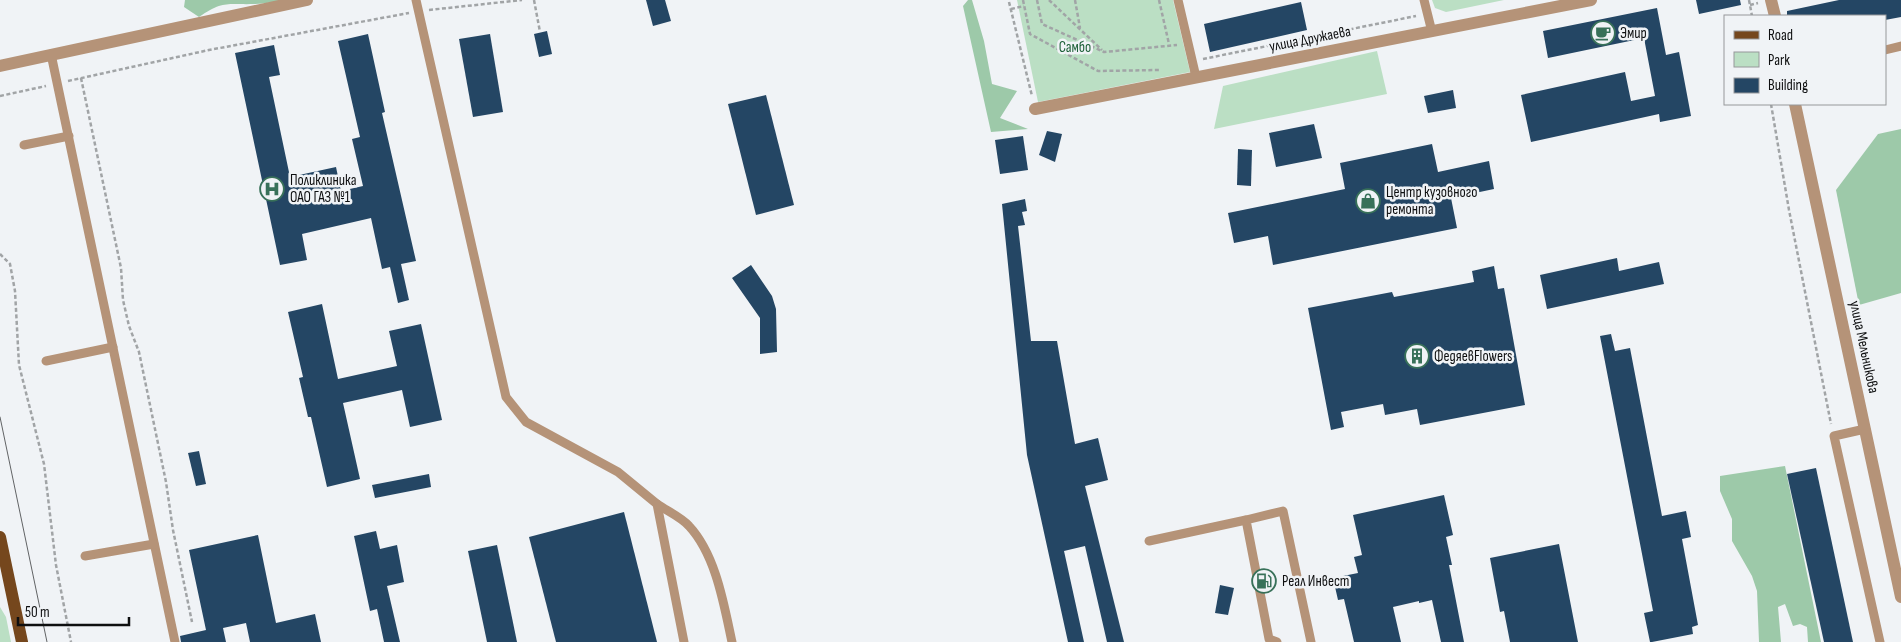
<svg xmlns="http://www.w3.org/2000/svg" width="1901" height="642" viewBox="0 0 1901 642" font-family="'Sofia Sans Condensed',sans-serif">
<rect width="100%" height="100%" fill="#f0f3f6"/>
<g fill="#bbdfc4">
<path d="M1017 0H1173L1190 72 1038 102Z"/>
<path d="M1432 0H1504L1446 12 1435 8Z"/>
<path d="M1377 51 1387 94 1214 129 1223 86Z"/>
<path d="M0 607 6 617 11 642H0Z"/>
</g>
<g fill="#9dc9a9">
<path d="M185 0H286C276 1 265 4 255 4 227 5 224 0 199 17L184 7Z"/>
<path d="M968 0H972L984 41 992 84 1017 91 1000 118 1028 129 991 132 963 6Z"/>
<path d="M1901 129V293L1859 305 1836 190 1878 134Z"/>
<path d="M1785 466 1821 642H1808L1807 627 1800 624 1793 626 1785 604 1778 607 1781 642H1759L1757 591 1752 576 1732 541V519L1720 491V476Z"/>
</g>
<g fill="#244664">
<path d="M646 0H665L671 21 653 26Z"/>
<path d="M1696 0H1740L1741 5 1699 14Z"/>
<path d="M1839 0H1901V17L1885 20V16H1787V11Z"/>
<path d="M1301 2 1307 30 1210 52 1204 24Z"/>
<path d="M1657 8 1666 55 1679 52 1691 116 1660 122 1659 114 1531 142 1521 95 1625 72 1631 101 1655 96 1644 38 1548 58 1543 31Z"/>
<path d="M547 31 552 54 539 57 534 34Z"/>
<path d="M368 34 385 112 382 113 416 261 401 264 409 300 398 303 390 267 382 269 371 218 302 234 307 260 280 265 235 53 274 45 280 75 269 77 290 177 336 167 341 191 363 186 352 139 360 137 338 41Z"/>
<path d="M490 34 503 112 473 117 459 39Z"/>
<path d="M1453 90 1456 108 1428 113 1424 96Z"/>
<path d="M766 95 794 205 756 215 728 104Z"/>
<path d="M1314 124 1322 158 1276 167 1269 133Z"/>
<path d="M1047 131 1062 134 1055 162 1039 155Z"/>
<path d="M1023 136 1028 170 1000 174 995 140Z"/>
<path d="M1432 144 1438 172 1489 161 1494 189 1451 198 1457 228 1273 265 1268 236 1234 243 1228 213 1345 189 1340 163Z"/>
<path d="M1238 149 1252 150 1251 186 1237 185Z"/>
<path d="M1025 199 1027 211 1022 212 1025 225 1018 226 1031 341H1057L1075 444 1098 438 1108 480 1085 486 1124 642H1107L1085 546 1064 551 1084 642H1068L1027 455 1002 204Z"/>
<path d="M1617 258 1619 271 1659 262 1664 284 1547 309 1540 275Z"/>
<path d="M751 265 772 296 776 309 777 352 760 354V318L732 278Z"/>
<path d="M1494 266 1498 289 1504 288 1525 405 1420 425 1417 409 1385 415 1383 404 1341 412 1344 427 1331 430 1308 308 1392 292 1394 297 1474 282 1472 271Z"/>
<path d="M322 304 338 379 397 366 389 331 421 324 442 420 410 427 402 390 343 403 360 479 327 487 311 417H308L299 378 303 377 288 312Z"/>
<path d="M1611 334 1615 351 1630 348 1662 516 1686 511 1691 537 1682 539 1698 625 1692 627 1693 634 1652 642H1650L1644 613 1653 611 1600 336Z"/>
<path d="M199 451 206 484 196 486 188 453Z"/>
<path d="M1816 468 1853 642H1824L1787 474Z"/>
<path d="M429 474 431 487 375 498 372 485Z"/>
<path d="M1444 495 1453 535 1446 537 1452 565H1449L1464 642H1441L1432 600 1419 603V601L1393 607 1401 642H1354L1344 599 1338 600 1333 578 1358 573 1354 557 1362 555 1353 515Z"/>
<path d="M624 512 657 642H556L529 537Z"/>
<path d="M376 531 380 549 397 545 404 582 387 586 400 642H384L377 609 370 611 354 536Z"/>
<path d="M258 535 276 623 315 614 321 642H250L246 623 223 628 226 642H181L180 636 206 630 189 550Z"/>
<path d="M1559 544 1578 642H1510L1504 611 1500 612 1490 558Z"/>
<path d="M497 545 517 642H487L468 551Z"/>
<path d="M1220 585 1234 588 1228 615 1215 613Z"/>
</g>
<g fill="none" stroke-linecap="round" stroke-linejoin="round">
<g stroke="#a1a4a6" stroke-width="2.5" stroke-dasharray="4 2.5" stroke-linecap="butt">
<path d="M534 0 540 32"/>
<path d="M1023 0 1030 34 1098 71 1160 70"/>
<path d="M1037 0 1042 24 1104 52 1177 45"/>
<path d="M1049 0 1102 50"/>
<path d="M1075 0 1080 28"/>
<path d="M1159 0 1169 44"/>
<path d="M1749 0 1752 16"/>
<path d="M1009 2 1032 96"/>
<path d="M1750 5 1758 3"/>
<path d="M1011 9 1024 6"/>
<path d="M429 10 522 0"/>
<path d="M1203 59 1416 16"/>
<path d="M81 78 121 268 123 300 129 326 139 352 166 482 173 530 192 622"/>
<path d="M68 81 209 50 409 13"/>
<path d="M0 96 46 86"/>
<path d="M1771 104 1789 210 1831 424"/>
<path d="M0 254 10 264 15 291 19 365 44 464 56 565 71 642"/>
</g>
<g stroke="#b59378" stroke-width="9">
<path d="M416 0 506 397 526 422 618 472 657 504 684 642"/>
<path d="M1178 0 1196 77"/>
<path d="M1424 0 1432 32"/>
<path d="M1885 50 1901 46"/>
<path d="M51 54 175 642"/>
<path d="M24 145 69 136"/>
<path d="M46 361 113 347"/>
<path d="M1865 429 1834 436 1880 642"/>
<path d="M657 504C667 511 681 517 689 526 716 555 724 605 732 642"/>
<path d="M1149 541 1246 520"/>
<path d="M85 556 154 544"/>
<path d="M1277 642 1269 639 1246 520 1283 511 1311 642"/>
</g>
<g stroke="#b59378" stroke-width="12">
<path d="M1771 0 1775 16"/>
<path d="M0 66 307 0"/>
<path d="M1795 104 1901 597"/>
<path d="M1035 109 1591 0"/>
</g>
<path stroke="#75471d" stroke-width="12" d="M0 537 22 642"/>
<path stroke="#616365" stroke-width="1" d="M0 417 47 642"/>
</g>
<defs>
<g id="cafe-ring" transform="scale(1.25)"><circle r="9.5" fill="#f0f3f6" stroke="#387159" stroke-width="1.5"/><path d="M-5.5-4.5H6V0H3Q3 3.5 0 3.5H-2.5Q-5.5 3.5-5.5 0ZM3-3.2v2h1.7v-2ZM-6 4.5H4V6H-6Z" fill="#387159"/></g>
<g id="hospital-ring" transform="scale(1.25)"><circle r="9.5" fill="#f0f3f6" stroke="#387159" stroke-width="1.5"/><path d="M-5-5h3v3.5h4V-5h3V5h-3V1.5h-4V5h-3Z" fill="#387159"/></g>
<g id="shop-ring" transform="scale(1.25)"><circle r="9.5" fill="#f0f3f6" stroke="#387159" stroke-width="1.5"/><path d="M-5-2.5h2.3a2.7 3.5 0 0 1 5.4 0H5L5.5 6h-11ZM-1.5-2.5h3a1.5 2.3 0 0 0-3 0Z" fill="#387159"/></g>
<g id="building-ring" transform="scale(1.25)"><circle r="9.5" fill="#f0f3f6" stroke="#387159" stroke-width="1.5"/><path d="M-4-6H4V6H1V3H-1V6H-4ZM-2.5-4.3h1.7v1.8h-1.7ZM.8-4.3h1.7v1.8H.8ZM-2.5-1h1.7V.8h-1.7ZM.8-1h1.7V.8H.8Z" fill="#387159"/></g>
<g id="fuel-ring" transform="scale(1.25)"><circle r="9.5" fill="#f0f3f6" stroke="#387159" stroke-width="1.5"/><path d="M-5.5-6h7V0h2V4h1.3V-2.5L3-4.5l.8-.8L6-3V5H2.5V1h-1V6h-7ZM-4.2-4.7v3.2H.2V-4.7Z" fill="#387159"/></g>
</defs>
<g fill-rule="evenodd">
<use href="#cafe-ring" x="1603" y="33"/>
<use href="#hospital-ring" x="272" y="189"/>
<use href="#shop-ring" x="1368" y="201"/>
<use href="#building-ring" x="1417" y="356"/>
<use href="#fuel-ring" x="1264" y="581"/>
</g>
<g text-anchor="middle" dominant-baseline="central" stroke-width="5" stroke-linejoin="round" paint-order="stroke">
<g font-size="15" fill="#0e0f10" stroke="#f0f3f6" text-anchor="start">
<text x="1620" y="33">Эмир</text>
<text x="290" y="180">Поликлиника<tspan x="290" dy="17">ОАО ГАЗ №1</tspan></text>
<text x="1386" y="192">Центр кузовного<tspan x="1386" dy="17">ремонта</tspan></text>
<text x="1434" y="356">ФедяевFlowers</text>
<text x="1282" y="581">Реал Инвест</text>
</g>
<g font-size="15" fill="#0e0f10" stroke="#f0f3f6">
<text transform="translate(1310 39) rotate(-11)">улица Дружаева</text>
<text transform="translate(1864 347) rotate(78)">улица Мельникова</text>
</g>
<g font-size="15" fill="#1c6037" stroke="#f0f3f6">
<text x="1075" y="47">Самбо</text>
</g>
</g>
<rect x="1724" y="15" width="162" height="90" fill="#f0f3f6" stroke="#96989a"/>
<rect x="1734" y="31" width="25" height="8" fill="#75471d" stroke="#96989a"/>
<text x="1768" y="40" font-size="15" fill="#0e0f10">Road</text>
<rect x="1734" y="52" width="25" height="15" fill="#bbdfc4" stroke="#96989a"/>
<text x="1768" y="65" font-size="15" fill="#0e0f10">Park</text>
<rect x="1734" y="78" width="25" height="15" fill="#244664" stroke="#96989a"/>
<text x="1768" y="90" font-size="15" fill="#0e0f10">Building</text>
<path d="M18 617v8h111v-8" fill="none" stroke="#0e0f10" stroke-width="2.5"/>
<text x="25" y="617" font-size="15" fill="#0e0f10" stroke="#f0f3f6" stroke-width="4" paint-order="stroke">50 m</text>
</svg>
